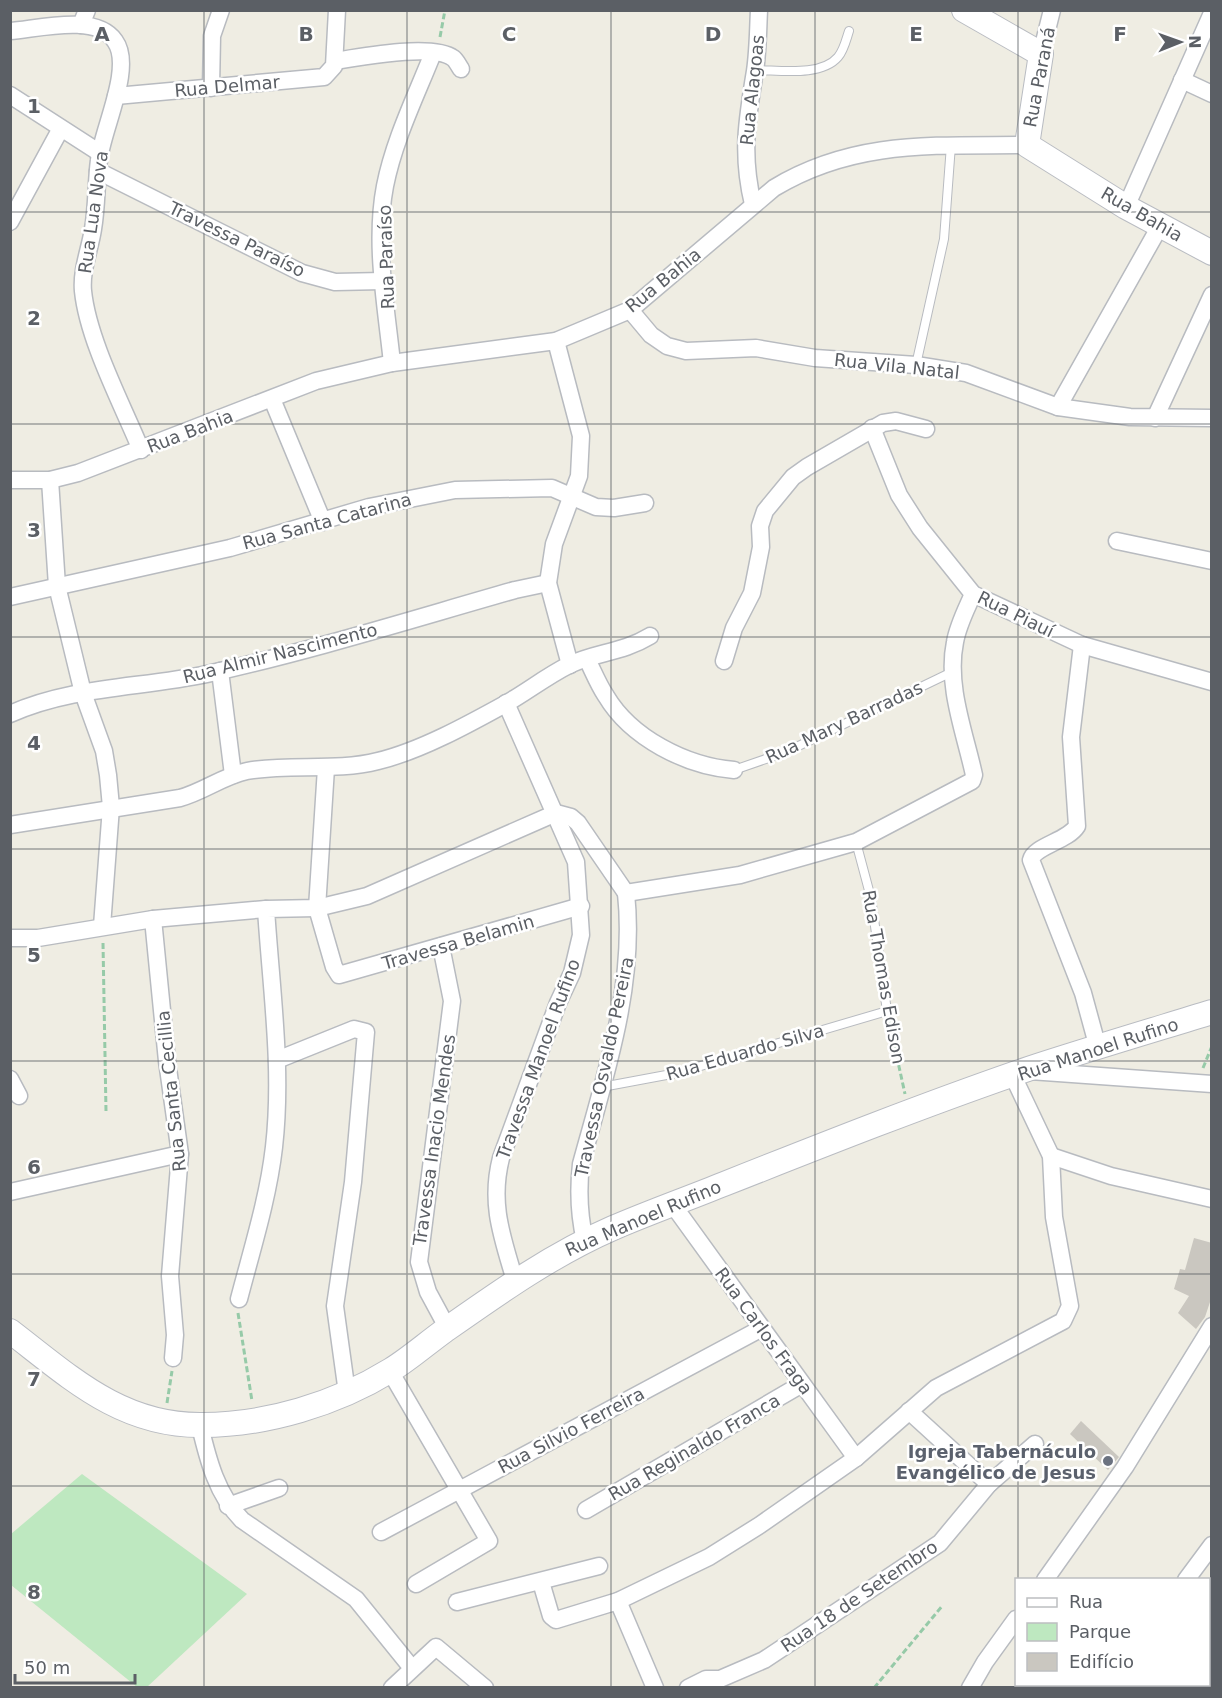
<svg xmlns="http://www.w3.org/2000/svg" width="1222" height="1698" viewBox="0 0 1222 1698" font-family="'DejaVu Sans',sans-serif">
<rect width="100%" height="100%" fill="#efede3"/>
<path fill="#bee8c0" d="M82 1474 247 1594 147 1687H137L11 1585V1534Z"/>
<g fill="#cac7c0">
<path d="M1194 1238 1212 1243V1296L1205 1317 1196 1329 1178 1313 1189 1296 1174 1289 1180 1269 1185 1270Z"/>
<path d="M1081 1421 1119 1457 1108 1470 1070 1434Z"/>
</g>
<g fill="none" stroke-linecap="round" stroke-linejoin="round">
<g stroke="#b8bbc0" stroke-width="10">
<g id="lane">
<path d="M756 70C779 70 821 77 838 57 844 50 846 40 849 31"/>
<path d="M916 365 944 239 951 145"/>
<path d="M734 770 786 752 954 671"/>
<path d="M602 1087 677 1073 887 1011 871 898 856 842"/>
<path d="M1208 1675 1212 1671"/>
<path d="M1199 1688 1201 1684"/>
</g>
</g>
<g stroke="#b8bbc0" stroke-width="19">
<g id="street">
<path d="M81 25 87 10"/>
<path d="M10 31C38 29 96 13 115 41 134 67 102 130 99 160 96 183 97 206 93 229 90 249 81 270 83 291 88 340 122 404 141 450"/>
<path d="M1041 54 1052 10"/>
<path d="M335 61C359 57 433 43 453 58 456 60 459 66 461 69"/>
<path d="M1182 80 1212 94"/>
<path d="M211 88 212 36 221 10"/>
<path d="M10 95 100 153"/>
<path d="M116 96 324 77 334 66 337 10"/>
<path d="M98 171 302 273 335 282 383 281"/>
<path d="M753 204C741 155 747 119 755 71 758 51 758 30 759 10"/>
<path d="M1126 207 1212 13"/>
<path d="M10 222 60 130"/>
<path d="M630 310 651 335 667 346 686 351 756 348 815 358 916 365 966 373 1058 407 1130 417 1212 418"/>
<path d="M556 341 581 436 579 476 554 544 548 583 570 665"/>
<path d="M392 363C386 305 374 243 385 186 394 140 416 96 433 53"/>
<path d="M272 399 323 522"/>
<path d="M1058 407 1160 226"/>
<path d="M1155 418 1212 295"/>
<path d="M872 428 899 495 920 528 973 594 1082 645 1212 682"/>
<path d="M10 480H50L78 473 316 381 392 363 556 341 630 310 774 188C855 139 936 146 1027 145"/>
<path d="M50 480 57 586 83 693 104 751 108 775 111 807 102 926"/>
<path d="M1117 541 1212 561"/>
<path d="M10 597 230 548 369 507 455 490 552 488 596 507 614 508 645 503"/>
<path d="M1082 645 1071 737 1077 826C1068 841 1034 846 1031 860L1083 993 1098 1048"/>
<path d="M587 659C593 671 598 684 606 696 631 738 686 766 734 770"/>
<path d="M724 661 734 628 752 593 761 547 760 526 765 511 793 477 807 467 883 423 896 421 926 429"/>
<path d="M220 671 233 775"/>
<path d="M506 703 576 862 581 935 572 973 558 1003 501 1158C489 1205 503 1239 516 1284"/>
<path d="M10 714C72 686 142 688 207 674 311 651 413 619 515 590L548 583"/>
<path d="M326 768 317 908 334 967 339 975 581 906"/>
<path d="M10 825 180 798C203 792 223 776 247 771 290 763 335 772 378 761 420 751 469 724 507 703 528 691 547 676 569 665 596 652 622 653 650 636"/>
<path d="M153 919 167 1061 180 1154 170 1276 175 1335 173 1358"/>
<path d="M10 938H38L153 919 266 909"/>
<path d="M441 946 452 1001 419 1262 428 1292 448 1329"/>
<path d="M277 1060 354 1029 366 1032 353 1182 335 1306 347 1393"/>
<path d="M1030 1071 1212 1084"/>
<path d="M10 1079 19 1096"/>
<path d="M1051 1156 1111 1176 1212 1199"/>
<path d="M10 1192 180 1154"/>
<path d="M673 1205 856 1458"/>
<path d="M585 1241C579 1215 578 1190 581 1164 605 1076 636 985 626 893"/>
<path d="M239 1299C252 1249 268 1199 274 1147 283 1069 271 988 266 909L317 908 367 896 556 813 571 817 578 823 626 893 740 875 856 842 972 781 974 775C965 733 946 686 955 642 958 625 966 610 973 594"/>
<path d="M390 1371 489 1541 416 1584"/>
<path d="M909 1411 989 1484"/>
<path d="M200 1426C208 1460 217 1495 242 1520L356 1599 411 1667"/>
<path d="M228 1506 279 1488"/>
<path d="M586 1510 802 1384"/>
<path d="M381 1532 762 1328"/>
<path d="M1045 1580 1125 1467 1212 1326"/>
<path d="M1186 1580 1212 1545"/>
<path d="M541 1582 551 1616 556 1620 618 1601 709 1557 760 1525 856 1458 936 1388 1063 1321 1070 1306 1054 1217 1051 1156 1013 1076"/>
<path d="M618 1601 655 1688"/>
<path d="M457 1602 599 1566"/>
<path d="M1208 1629 1212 1631"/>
<path d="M1090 1684 1094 1688"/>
<path d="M392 1688 436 1647 485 1688"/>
<path d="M688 1688 706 1679H720L764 1660 940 1543 989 1484 1035 1444"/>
<path d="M970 1688 985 1662 1016 1619"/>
<path d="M1109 1688 1112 1684"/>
</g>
</g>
<g stroke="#b9bcc2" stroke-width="26">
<g id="secondary">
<path d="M964 10 1041 54 1027 145 1126 207 1212 253"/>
<path d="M10 1331C70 1377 121 1426 202 1425 266 1425 336 1404 391 1370 409 1359 426 1344 444 1331 498 1293 553 1254 613 1228 650 1212 687 1199 724 1184 825 1144 926 1104 1028 1069 1089 1049 1150 1031 1212 1012"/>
</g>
</g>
<g stroke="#96caa8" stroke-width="3" stroke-dasharray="6 3" stroke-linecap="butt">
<path d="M440 37 445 10"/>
<path d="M103 943 106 1111"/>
<path d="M889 1021 905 1094"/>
<path d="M1203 1068 1212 1046"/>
<path d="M238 1313 252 1401"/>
<path d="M167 1403 172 1371"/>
<path d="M874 1688 943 1605"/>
</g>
<use href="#lane" stroke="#fff" stroke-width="8"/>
<use href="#street" stroke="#fff" stroke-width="16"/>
<use href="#secondary" stroke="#fff" stroke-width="24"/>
</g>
<path fill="none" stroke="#5b5f65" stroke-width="1.5" stroke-opacity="0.55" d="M204 10V1688M407 10V1688M611 10V1688M815 10V1688M1018 10V1580M10 212H1212M10 424H1212M10 637H1212M10 849H1212M10 1061H1212M10 1274H1212M10 1486H1212M1018 1684V1688"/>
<circle fill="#6b7280" stroke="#fff" stroke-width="2" cx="1108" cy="1461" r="6"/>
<g text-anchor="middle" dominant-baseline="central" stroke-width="5" stroke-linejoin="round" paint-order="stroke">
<g font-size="18" fill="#5b5f65" stroke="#fff">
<text transform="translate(1039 77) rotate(-79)">Rua Paraná</text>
<text transform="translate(227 86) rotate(-5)">Rua Delmar</text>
<text transform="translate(752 90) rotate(-84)">Rua Alagoas</text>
<text transform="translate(93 212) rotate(-82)">Rua Lua Nova</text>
<text transform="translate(1142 214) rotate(30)">Rua Bahia</text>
<text transform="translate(237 239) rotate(26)">Travessa Paraíso</text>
<text transform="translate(386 257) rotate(-92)">Rua Paraíso</text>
<text transform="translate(663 280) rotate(-39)">Rua Bahia</text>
<text transform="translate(897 366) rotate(6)">Rua Vila Natal</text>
<text transform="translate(190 431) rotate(-21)">Rua Bahia</text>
<text transform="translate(327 521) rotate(-15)">Rua Santa Catarina</text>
<text transform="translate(1016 614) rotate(26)">Rua Piauí</text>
<text transform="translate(280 653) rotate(-14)">Rua Almir Nascimento</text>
<text transform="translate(844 722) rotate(-25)">Rua Mary Barradas</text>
<text transform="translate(458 942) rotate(-16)">Travessa Belamin</text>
<text transform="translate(884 977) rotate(80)">Rua Thomas Edison</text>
<text transform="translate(1098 1049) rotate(-18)">Rua Manoel Rufino</text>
<text transform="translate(745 1052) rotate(-16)">Rua Eduardo Silva</text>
<text transform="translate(538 1059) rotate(-70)">Travessa Manoel Rufino</text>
<text transform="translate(604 1067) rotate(-78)">Travessa Osvaldo Pereira</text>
<text transform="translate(171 1091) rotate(-96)">Rua Santa Cecillia</text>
<text transform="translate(434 1140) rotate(-82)">Travessa Inacio Mendes</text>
<text transform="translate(643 1218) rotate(-23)">Rua Manoel Rufino</text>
<text transform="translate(764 1331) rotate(54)">Rua Carlos Fraga</text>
<text transform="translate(571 1430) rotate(-28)">Rua Silvio Ferreira</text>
<text transform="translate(694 1447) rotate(-30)">Rua Reginaldo Franca</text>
<text transform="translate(859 1596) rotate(-34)">Rua 18 de Setembro</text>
</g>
<g font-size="18" font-weight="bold" fill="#5b616d" stroke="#fff" text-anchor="end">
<text x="1096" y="1451">Igreja Tabernáculo<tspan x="1096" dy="21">Evangélico de Jesus</tspan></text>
</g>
</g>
<g font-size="20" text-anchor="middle" font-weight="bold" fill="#5b5f65" stroke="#fff" stroke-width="5" stroke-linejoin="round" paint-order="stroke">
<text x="102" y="41">A</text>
<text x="306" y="41">B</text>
<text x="509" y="41">C</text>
<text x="713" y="41">D</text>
<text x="916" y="41">E</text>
<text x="1120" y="41">F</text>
<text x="34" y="113">1</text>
<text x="34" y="325">2</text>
<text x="34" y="537">3</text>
<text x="34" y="750">4</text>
<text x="34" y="962">5</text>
<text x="34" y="1174">6</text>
<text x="34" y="1386">7</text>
<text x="34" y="1599">8</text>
</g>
<rect width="1222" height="1698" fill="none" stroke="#5b5f65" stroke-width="24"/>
<rect x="1015" y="1578" width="195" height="108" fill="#ffffff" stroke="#bdbfc1" stroke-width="1.5"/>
<rect x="1027" y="1598" width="30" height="9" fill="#ffffff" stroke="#bdbfc1" stroke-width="1.5"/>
<text x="1069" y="1608" font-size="18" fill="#5b5f65">Rua</text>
<rect x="1027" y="1623" width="30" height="18" fill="#bee8c0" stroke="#bdbfc1" stroke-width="1.5"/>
<text x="1069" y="1638" font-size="18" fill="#5b5f65">Parque</text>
<rect x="1027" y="1653" width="30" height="18" fill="#cac7c0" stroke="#bdbfc1" stroke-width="1.5"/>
<text x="1069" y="1668" font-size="18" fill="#5b5f65">Edifício</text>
<g transform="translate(1180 42) rotate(89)" stroke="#ffffff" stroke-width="4.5" paint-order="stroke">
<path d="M0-4.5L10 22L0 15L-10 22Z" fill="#5b5f65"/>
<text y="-9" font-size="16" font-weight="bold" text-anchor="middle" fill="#5b5f65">N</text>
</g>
<path d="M15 1674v9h120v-9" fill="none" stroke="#5b5f65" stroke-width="3"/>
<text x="24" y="1674" font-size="18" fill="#5b5f65" stroke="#ffffff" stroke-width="4.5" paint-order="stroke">50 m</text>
</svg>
